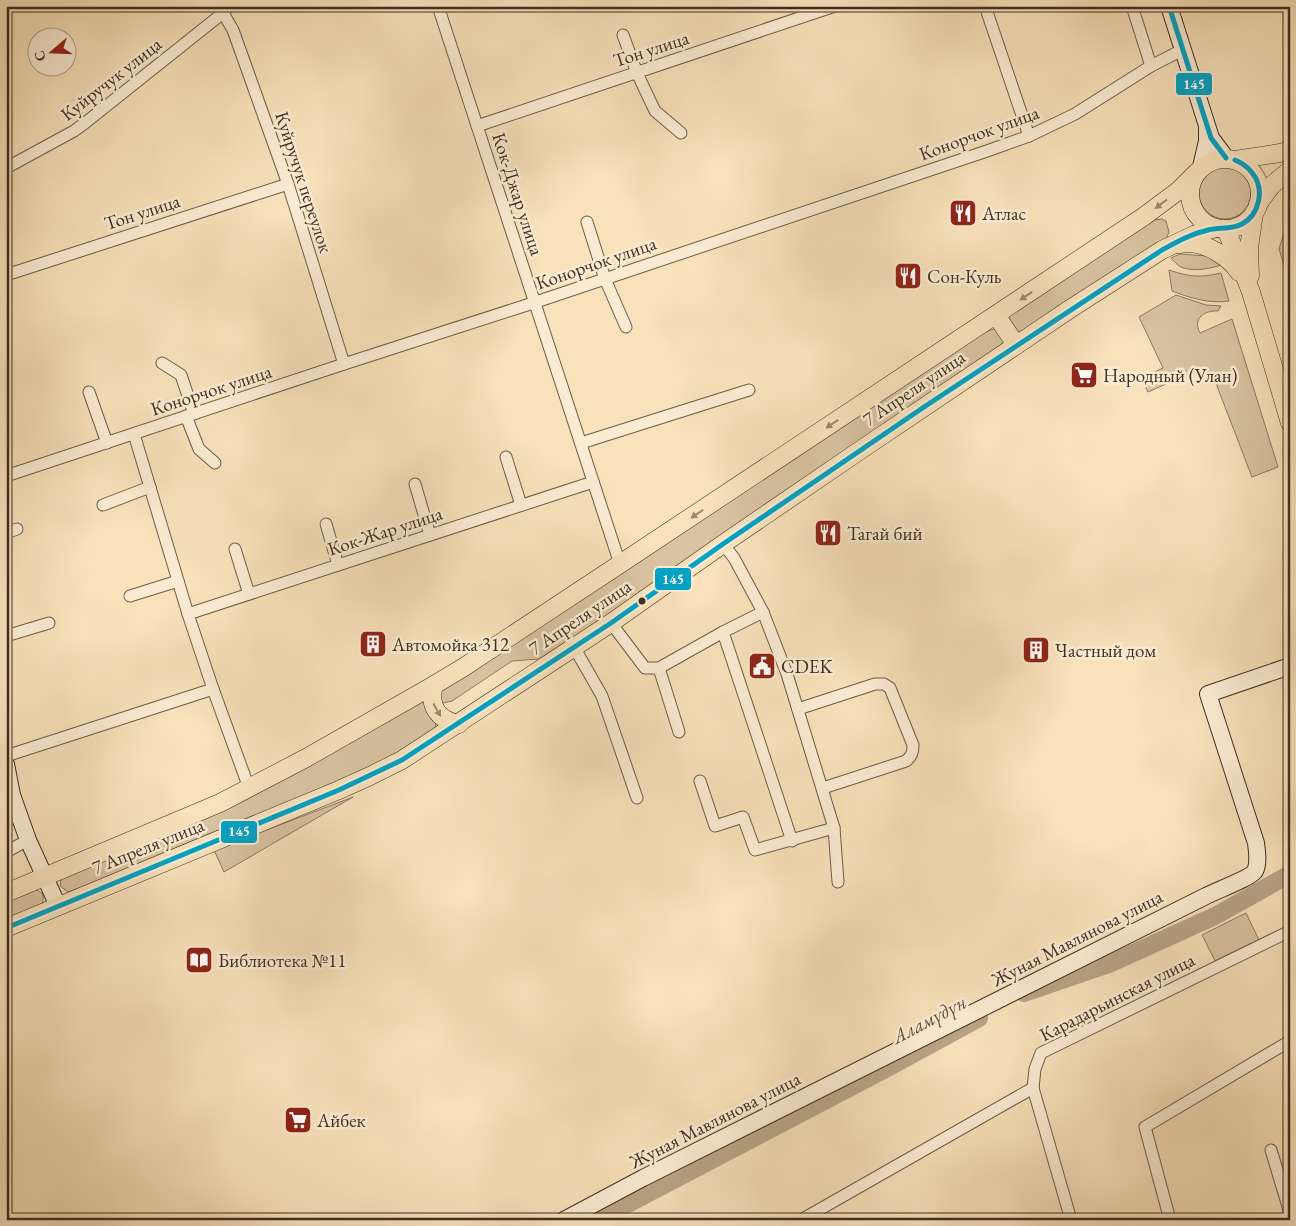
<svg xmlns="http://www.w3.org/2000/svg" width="1296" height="1226" viewBox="0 0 1296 1226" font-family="'EB Garamond',serif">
<rect width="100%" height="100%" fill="#f8e1bb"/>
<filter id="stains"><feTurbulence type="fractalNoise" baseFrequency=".004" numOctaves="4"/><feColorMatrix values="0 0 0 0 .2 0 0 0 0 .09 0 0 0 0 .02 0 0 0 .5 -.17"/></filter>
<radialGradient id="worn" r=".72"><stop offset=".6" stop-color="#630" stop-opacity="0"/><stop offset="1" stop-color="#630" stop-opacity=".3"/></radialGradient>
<g fill="#d9c3a1" stroke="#8c7960">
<circle cx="1225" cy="193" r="26"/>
<path d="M1290 213V284L1279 249Z"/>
<path d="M1162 219 1166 221 1169 232 1166 239 1026 329 1018 332 1013 331 1009 324V317L1015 311 1153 220Z"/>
<path d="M1180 254 1207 256 1225 263C1215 269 1191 272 1181 267 1177 265 1174 261 1171 258Z"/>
<path d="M1169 270C1190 277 1199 278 1221 273L1229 301C1209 304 1191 298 1172 291Z"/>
<path d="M1176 295 1206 305 1221 306 1218 311C1205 310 1192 318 1200 333L1232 319 1278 467 1252 477 1212 373 1200 369 1148 392 1141 378 1163 368 1139 317Z"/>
<path d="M997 328 1005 341 1000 347 625 604 539 659 512 661 452 701 443 703 438 698 440 691 985 332Z"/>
<path d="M422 702 431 706 435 719 436 728 405 749 353 776 93 883 68 892 60 886 61 880 65 875Z"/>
<path d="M353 797 224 872 214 850Z"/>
<path d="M31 890H37L43 894V902L39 907 6 921V901Z"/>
<path d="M1246 913 1259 940 1215 961 1202 935Z"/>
</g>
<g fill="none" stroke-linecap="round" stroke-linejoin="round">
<g stroke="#b9a486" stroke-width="18">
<path d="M1024 993 1109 964 1215 916 1290 874"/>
<path d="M597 1220 891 1066 979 1018"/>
</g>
<g stroke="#6d5c47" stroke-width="13">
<g id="street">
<path d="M438 6 620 564"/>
<path d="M985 6 1029 136"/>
<path d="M1132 6 1151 66"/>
<path d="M223 13 233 30 288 184 344 364"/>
<path d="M623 35 637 73 655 111 681 133"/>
<path d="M477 126 835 6"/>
<path d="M6 168 74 131 85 123 223 13 229 6"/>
<path d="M587 222 605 279 626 327"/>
<path d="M6 275 288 184"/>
<path d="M162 363 181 375 194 414"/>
<path d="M89 392 107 443"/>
<path d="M186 416 199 449 215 463"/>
<path d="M134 434 188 614 213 689 249 788"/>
<path d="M581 443 749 390"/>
<path d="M506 457 521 505"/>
<path d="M6 476 344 364 530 304 987 151 1029 136 1075 114 1151 66 1182 50"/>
<path d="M415 484 430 535"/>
<path d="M103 505 150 487"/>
<path d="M326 524 338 565"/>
<path d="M6 533 17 529"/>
<path d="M723 544 734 558 763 612 787 674 834 828 838 882"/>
<path d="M235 549 249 594"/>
<path d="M130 596 178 581"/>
<path d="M188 614 593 482"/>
<path d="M611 623 645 668H659L723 632 763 612"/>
<path d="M723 632 792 841"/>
<path d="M6 636 49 623"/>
<path d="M574 647 602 696 637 798"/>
<path d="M659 668 679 732"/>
<path d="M798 709 875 684H884L890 688 913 745C913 752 912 756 906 761L823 788"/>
<path d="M6 756 213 689"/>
<path d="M700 781 715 826 743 817 755 850 834 828"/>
<path d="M6 852 28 840"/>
<path d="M1033 1088 1071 1220"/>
<path d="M1271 1150 1290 1213"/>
<path d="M801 1220 1033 1088 1035 1069 1041 1053 1290 931"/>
<path d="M1170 1220 1145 1127 1290 1041"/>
</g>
</g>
<g stroke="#3f2f20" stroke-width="18">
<g id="secondary">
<path d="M1169 6 1211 138 1226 158"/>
<path d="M1201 167 1207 141V127"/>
<path d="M6 764 12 795 28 840 58 906"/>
<path d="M564 1220 643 1178 1206 896C1215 891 1251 878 1255 871 1259 863 1257 851 1256 843L1208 694 1290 666"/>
</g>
</g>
<g stroke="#3f2f20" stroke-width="19">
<g id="primary">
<circle cx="1225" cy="194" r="35"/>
<path d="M1235 160 1280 153 1290 150"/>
<path d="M1258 204 1272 185 1290 170"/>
<path d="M1226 229 1251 292 1290 423"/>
<path d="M1178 244C1181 244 1186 243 1190 243 1208 244 1229 257 1239 272"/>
<path d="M1250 276 1249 248 1254 213"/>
<path d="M996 315 1016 345"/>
<path d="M434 685C428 706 438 720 459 724"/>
<path d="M6 893 220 803 306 758 434 685 464 667 620 564 1143 217 1178 191 1197 172"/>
<path d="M6 928 339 790 370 776 402 760 611 623 723 544 859 451 1070 309 1162 250 1196 234 1216 228"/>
</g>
</g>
<use href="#street" stroke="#faecd3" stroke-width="11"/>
<use href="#secondary" stroke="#faecd3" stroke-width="16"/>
<use href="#primary" stroke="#f8e1bb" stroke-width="18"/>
<g stroke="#faecd3" stroke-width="9">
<g id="bus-1">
<path d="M1169 6 1211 138 1226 158"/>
<path d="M6 928 339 790 402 760 611 623 723 544 924 407 1162 250C1177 242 1191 234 1208 230 1219 227 1231 230 1242 224 1259 215 1265 190 1253 174 1249 168 1242 163 1235 160"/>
</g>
</g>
<use href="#bus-1" stroke="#03a3c5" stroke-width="5"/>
</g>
<defs><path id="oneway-solid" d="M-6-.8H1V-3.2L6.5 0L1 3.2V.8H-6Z" transform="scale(1.25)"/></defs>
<g fill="#9c886e">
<use href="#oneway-solid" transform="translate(1161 204) rotate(143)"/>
<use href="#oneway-solid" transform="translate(1026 296) rotate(146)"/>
<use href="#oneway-solid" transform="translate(832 424) rotate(146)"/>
<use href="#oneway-solid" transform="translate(697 514) rotate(146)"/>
<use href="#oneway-solid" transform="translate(437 710) rotate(61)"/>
</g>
<defs>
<g id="restaurant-square" transform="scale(1.4375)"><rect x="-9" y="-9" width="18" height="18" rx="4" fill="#8f2418" stroke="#faecd3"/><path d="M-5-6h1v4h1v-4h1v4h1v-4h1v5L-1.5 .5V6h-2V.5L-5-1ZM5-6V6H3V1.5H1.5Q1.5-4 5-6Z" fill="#fff"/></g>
<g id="supermarket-square" transform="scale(1.4375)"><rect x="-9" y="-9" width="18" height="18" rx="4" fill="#8f2418" stroke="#faecd3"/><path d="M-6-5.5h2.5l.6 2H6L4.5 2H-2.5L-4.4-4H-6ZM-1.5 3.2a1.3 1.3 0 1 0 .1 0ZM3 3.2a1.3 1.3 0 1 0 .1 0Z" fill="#fff"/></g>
<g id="building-square" transform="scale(1.4375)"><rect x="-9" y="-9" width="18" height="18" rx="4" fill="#8f2418" stroke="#faecd3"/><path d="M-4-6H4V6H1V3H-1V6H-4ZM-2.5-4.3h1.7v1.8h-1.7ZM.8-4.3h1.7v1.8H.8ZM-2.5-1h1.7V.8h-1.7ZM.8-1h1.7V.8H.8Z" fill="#fff"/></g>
<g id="civic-square" transform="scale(1.4375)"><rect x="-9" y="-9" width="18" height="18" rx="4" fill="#8f2418" stroke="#faecd3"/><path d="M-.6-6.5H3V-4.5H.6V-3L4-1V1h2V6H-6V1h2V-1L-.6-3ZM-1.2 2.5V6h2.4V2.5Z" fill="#fff"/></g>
<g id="library-square" transform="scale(1.4375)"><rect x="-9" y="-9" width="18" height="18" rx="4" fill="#8f2418" stroke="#faecd3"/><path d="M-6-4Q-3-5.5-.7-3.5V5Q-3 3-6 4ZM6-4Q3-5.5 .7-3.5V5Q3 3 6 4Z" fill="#fff"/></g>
</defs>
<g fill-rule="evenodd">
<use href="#restaurant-square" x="963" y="213"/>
<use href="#restaurant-square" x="908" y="276"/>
<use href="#supermarket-square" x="1084" y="375"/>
<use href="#restaurant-square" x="828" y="533"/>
<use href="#building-square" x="373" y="644"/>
<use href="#building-square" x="1036" y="650"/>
<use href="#civic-square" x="762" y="666"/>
<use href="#library-square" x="199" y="960"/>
<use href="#supermarket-square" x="298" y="1120"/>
</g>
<circle fill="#3f2f20" stroke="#faecd3" stroke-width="2" cx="642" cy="601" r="4.5"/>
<g text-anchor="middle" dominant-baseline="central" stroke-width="5" stroke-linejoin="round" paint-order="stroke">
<g font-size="19" fill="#3f2f20" stroke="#faecd3">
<text transform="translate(651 49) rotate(-18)">Тон улица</text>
<text transform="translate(111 79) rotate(-38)">Куйручук улица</text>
<text transform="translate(979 133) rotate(-20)">Конорчок улица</text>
<text transform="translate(304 182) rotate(72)">Куйручук переулок</text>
<text transform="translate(518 194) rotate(72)">Кок-Джар улица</text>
<text transform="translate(142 212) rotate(-18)">Тон улица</text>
<text transform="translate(596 263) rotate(-19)">Конорчок улица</text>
<text transform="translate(914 388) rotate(-34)">7 Апреля улица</text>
<text transform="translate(211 390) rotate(-18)">Конорчок улица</text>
<text transform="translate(385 531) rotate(-18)">Кок-Жар улица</text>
<text transform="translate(580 617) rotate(-34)">7 Апреля улица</text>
<text transform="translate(148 846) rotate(-22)">7 Апреля улица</text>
<text transform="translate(1077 938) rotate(-27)">Жуная Мавлянова улица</text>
<text transform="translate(1117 997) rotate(-27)">Карадарьинская улица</text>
<text transform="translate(715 1120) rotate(-27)">Жуная Мавлянова улица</text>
</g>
<g font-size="19" fill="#3f2f20" stroke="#faecd3" text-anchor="start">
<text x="982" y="213">Атлас</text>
<text x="927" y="276">Сон-Куль</text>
<text x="1103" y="375">Народный (Улан)</text>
<text x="847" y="533">Тагай бий</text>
<text x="392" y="644">Автомойка 312</text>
<text x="1055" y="650">Частный дом</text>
<text x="781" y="666">CDEK</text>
<text x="218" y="960">Библиотека №11</text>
<text x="317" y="1120">Айбек</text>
</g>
<g font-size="20" font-style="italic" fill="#5e4c3a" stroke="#faecd3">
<text transform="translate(929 1019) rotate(-28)">Аламүдүн</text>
</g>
</g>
<g stroke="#faecd3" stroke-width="2">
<rect x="1175" y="72" width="38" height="24" rx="5" fill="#03a3c5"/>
<rect x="654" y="567" width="38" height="24" rx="5" fill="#03a3c5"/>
<rect x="220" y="820" width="38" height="24" rx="5" fill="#03a3c5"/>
</g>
<g font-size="14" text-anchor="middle" font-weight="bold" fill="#fff">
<text x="1194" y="89">145</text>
<text x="673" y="584">145</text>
<text x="239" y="836">145</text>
</g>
<rect width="1296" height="1226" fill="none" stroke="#f8e1bb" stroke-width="25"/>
<rect x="8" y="8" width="1281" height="1211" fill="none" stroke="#3f2f20" stroke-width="2.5"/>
<rect x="12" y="12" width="1271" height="1201" fill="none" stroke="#3f2f20"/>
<g transform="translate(52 52) rotate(251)"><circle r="24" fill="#faecd3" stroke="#afa08b"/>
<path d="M0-4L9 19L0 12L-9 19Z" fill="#8f2418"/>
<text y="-8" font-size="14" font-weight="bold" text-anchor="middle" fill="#3f2f20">С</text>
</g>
<rect width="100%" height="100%" filter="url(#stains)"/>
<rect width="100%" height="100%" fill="url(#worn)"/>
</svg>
